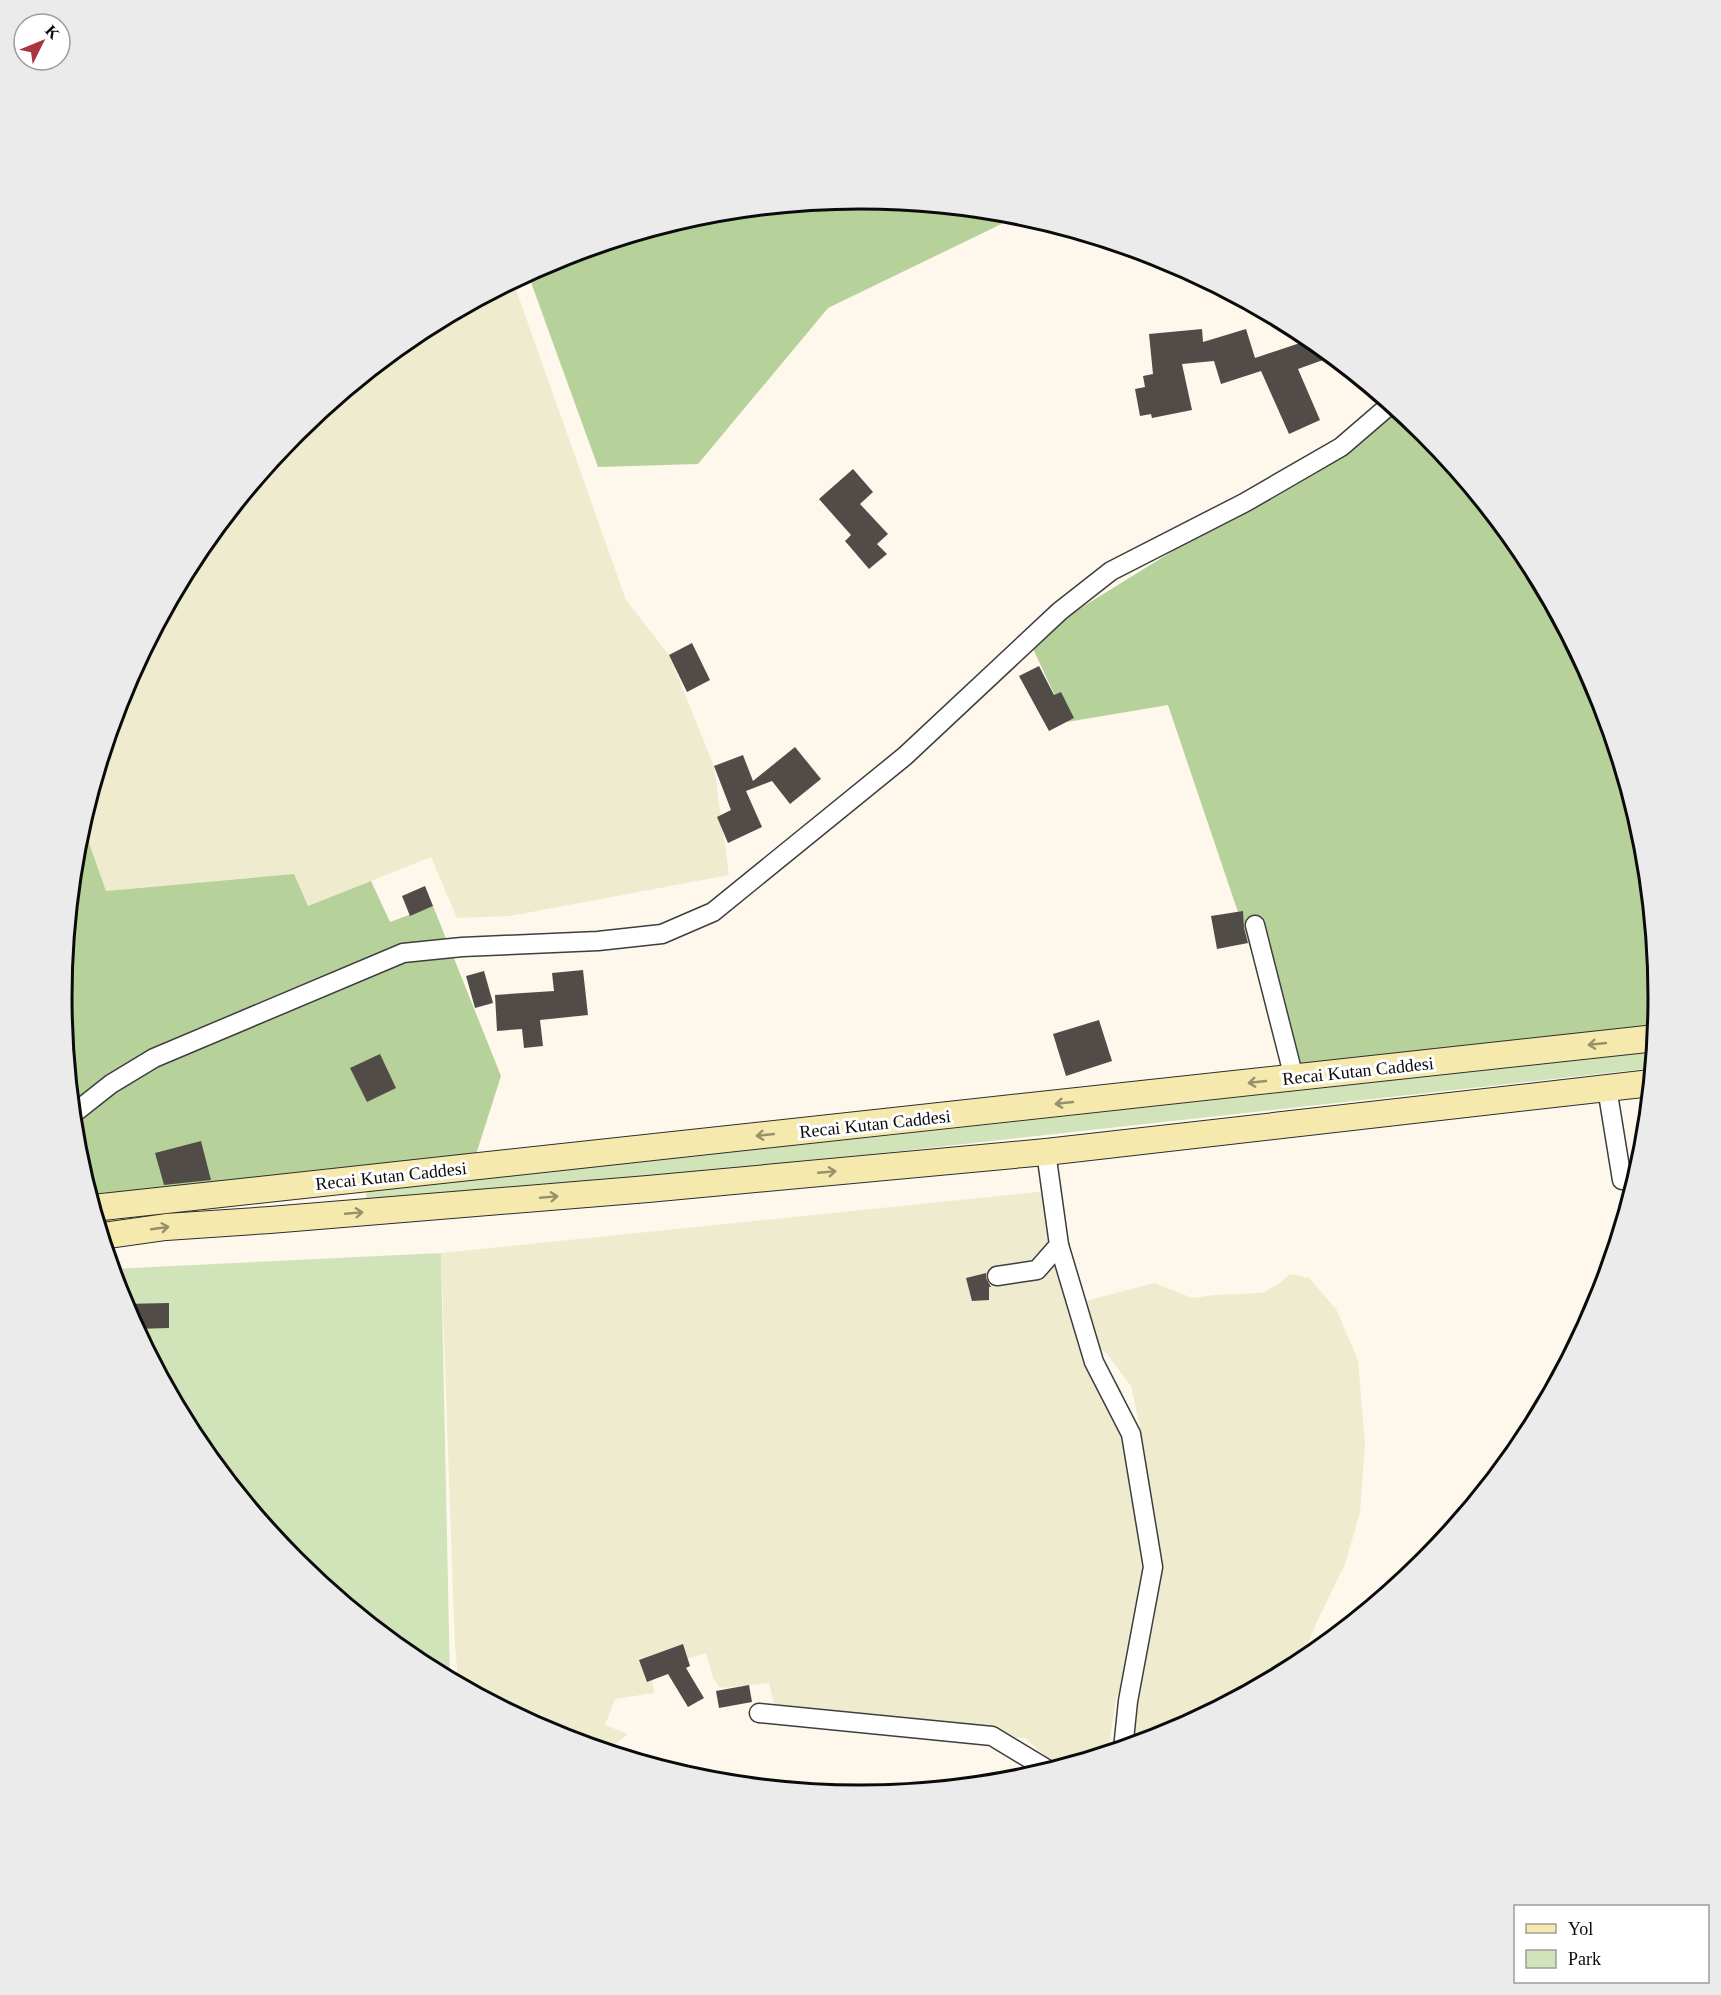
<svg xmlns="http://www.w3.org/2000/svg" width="1721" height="1995" viewBox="0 0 1721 1995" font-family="'Times New Roman',serif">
<rect width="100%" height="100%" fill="#fdf8eb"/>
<g fill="#efebce">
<path d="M513 281 626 600 669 655 714 766 729 875 510 916 457 918 431 857 308 906 293 874 106 891 82 823 122 691 196 553 296 432 417 333Z"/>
<path d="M1048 1191 1072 1304 1110 1375 1121 1390 1131 1434 1147 1568 1135 1650 1116 1699 1108 1753 1059 1768 1025 1738 960 1735 774 1704 769 1683 720 1688 713 1678 706 1653 651 1669 654 1693 615 1699 605 1725 628 1734 607 1751 554 1736 459 1685 455 1648 441 1253Z"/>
<path d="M1290 1274 1309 1278 1336 1309 1358 1360 1365 1444 1360 1512 1345 1564 1315 1626 1299 1665 1166 1736 1119 1750 1155 1616 1153 1567 1140 1427 1131 1386 1106 1353 1093 1343 1084 1321 1085 1301 1155 1283 1192 1298 1214 1295 1262 1293 1278 1284Z"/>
</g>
<g fill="#d1e3b9">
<path d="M1654 1052 1653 1068 892 1152 367 1203 366 1189 886 1136Z"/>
<path d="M441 1253 450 1680 416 1662 295 1562 196 1441 122 1303 112 1269Z"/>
</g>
<g fill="#b6d19a">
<path d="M861 199 1020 215 828 308 698 464 598 467 528 274 555 259 705 214Z"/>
<path d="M1390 404 1426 433 1525 554 1599 692 1644 842 1659 997 1655 1039 1294 1078 1168 705 1067 722 1029 640 1294 476Z"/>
<path d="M82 823 106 891 294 874 308 906 371 881 390 922 433 906 501 1076 472 1167 95 1212 77 1153 62 997 77 841Z"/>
</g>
<g fill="#524c49">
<path d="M1202 329 1203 342 1246 329 1255 358 1312 339 1318 344 1323 360 1298 369 1320 420 1289 434 1261 371 1221 384 1214 361 1182 364 1192 410 1152 418 1151 414 1140 416 1135 389 1145 387 1143 376 1153 374 1149 334Z"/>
<path d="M853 469 873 492 860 504 888 534 877 544 887 554 869 569 845 541 851 535 819 499Z"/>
<path d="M692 643 710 680 687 692 669 655Z"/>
<path d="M1039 666 1054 695 1061 692 1074 718 1049 731 1019 676Z"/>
<path d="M795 747 821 779 790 804 772 781 746 791 762 827 728 843 717 817 731 810 714 766 743 755 753 781Z"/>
<path d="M425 886 433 906 410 916 402 896Z"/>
<path d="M1243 911 1244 928 1248 943 1217 949 1211 916Z"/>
<path d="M583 970 588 1015 540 1020 543 1046 524 1048 522 1029 497 1031 495 995 554 991 552 973Z"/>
<path d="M484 971 493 1003 475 1008 466 976Z"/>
<path d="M1099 1020 1112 1061 1066 1076 1053 1034Z"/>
<path d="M380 1054 396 1088 367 1102 350 1068Z"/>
<path d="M201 1141 211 1180 164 1185 155 1153Z"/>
<path d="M986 1273V1278L991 1287H989V1300L972 1301 966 1278Z"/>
<path d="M169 1303V1328L136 1329 123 1304Z"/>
<path d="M683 1644 690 1666 686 1668 704 1698 688 1707 668 1674 647 1682 639 1660Z"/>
<path d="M749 1685 752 1702 719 1708 716 1691Z"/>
</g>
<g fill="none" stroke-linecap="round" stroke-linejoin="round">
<g stroke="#3e3e3e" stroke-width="21">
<g id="minor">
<path d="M1255 925 1294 1078"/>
<path d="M1607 1088 1622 1180"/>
<path d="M73 1114 111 1084 154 1058 403 953 462 947 598 941 662 934 713 912 905 756 1060 611 1111 571 1244 503 1341 447 1391 404"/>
<path d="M1059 1245 1094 1362 1131 1434 1153 1567 1128 1701 1123 1749"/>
<path d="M997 1276 1037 1270 1059 1245 1046 1152"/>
<path d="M759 1713 992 1736 1050 1771"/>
</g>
</g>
<g stroke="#2d2d2d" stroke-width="28">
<g id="secondary">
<path d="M93 1208 1656 1038"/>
<path d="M102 1236 166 1227 270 1220 648 1189 1046 1152 1651 1083"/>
</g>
</g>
<use href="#minor" stroke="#fff" stroke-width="18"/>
<use href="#secondary" stroke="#f5e9ad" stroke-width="26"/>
</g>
<defs><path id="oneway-shaft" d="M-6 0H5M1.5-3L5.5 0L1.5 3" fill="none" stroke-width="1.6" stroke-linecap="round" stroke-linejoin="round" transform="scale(1.5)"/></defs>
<g stroke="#97906c">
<use href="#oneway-shaft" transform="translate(1597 1044) rotate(174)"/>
<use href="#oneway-shaft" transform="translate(1257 1082) rotate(174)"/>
<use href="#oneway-shaft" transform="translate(1064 1103) rotate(174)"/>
<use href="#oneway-shaft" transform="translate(765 1135) rotate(174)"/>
<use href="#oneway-shaft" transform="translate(827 1172) rotate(-5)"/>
<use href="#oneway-shaft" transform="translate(549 1197) rotate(-5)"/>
<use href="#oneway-shaft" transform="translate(354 1213) rotate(-5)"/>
<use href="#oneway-shaft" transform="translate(160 1228) rotate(-8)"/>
</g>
<g text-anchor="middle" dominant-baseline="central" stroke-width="6" stroke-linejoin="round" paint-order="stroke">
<g font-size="18" fill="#0b0b0b" stroke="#fff">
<text transform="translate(1358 1071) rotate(-6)">Recai Kutan Caddesi</text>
<text transform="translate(875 1124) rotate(-6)">Recai Kutan Caddesi</text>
<text transform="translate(391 1176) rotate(-6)">Recai Kutan Caddesi</text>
</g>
</g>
<path d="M0 0H1721V1995H0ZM72 997a788 788 0 1 1 1576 0a788 788 0 1 1-1576 0Z" fill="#ebebeb" fill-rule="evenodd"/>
<path fill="none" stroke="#0b0b0b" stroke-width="3" d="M72 997a788 788 0 1 1 1576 0a788 788 0 1 1-1576 0Z"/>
<rect x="1514" y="1905" width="195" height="78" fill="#ffffff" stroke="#9d9d9d" stroke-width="1.5"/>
<rect x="1526" y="1924" width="30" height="9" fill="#f5e9ad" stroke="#9d9d9d" stroke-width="1.5"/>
<text x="1568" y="1935" font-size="18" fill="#0b0b0b">Yol</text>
<rect x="1526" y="1950" width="30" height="18" fill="#d1e3b9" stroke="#9d9d9d" stroke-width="1.5"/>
<text x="1568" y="1965" font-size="18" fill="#0b0b0b">Park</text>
<g transform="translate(42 42) rotate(47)"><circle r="28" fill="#ffffff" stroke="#9d9d9d" stroke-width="1.5"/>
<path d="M0-4.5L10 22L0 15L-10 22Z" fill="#aa3440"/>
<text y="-9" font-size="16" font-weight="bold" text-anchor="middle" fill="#0b0b0b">K</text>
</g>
</svg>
